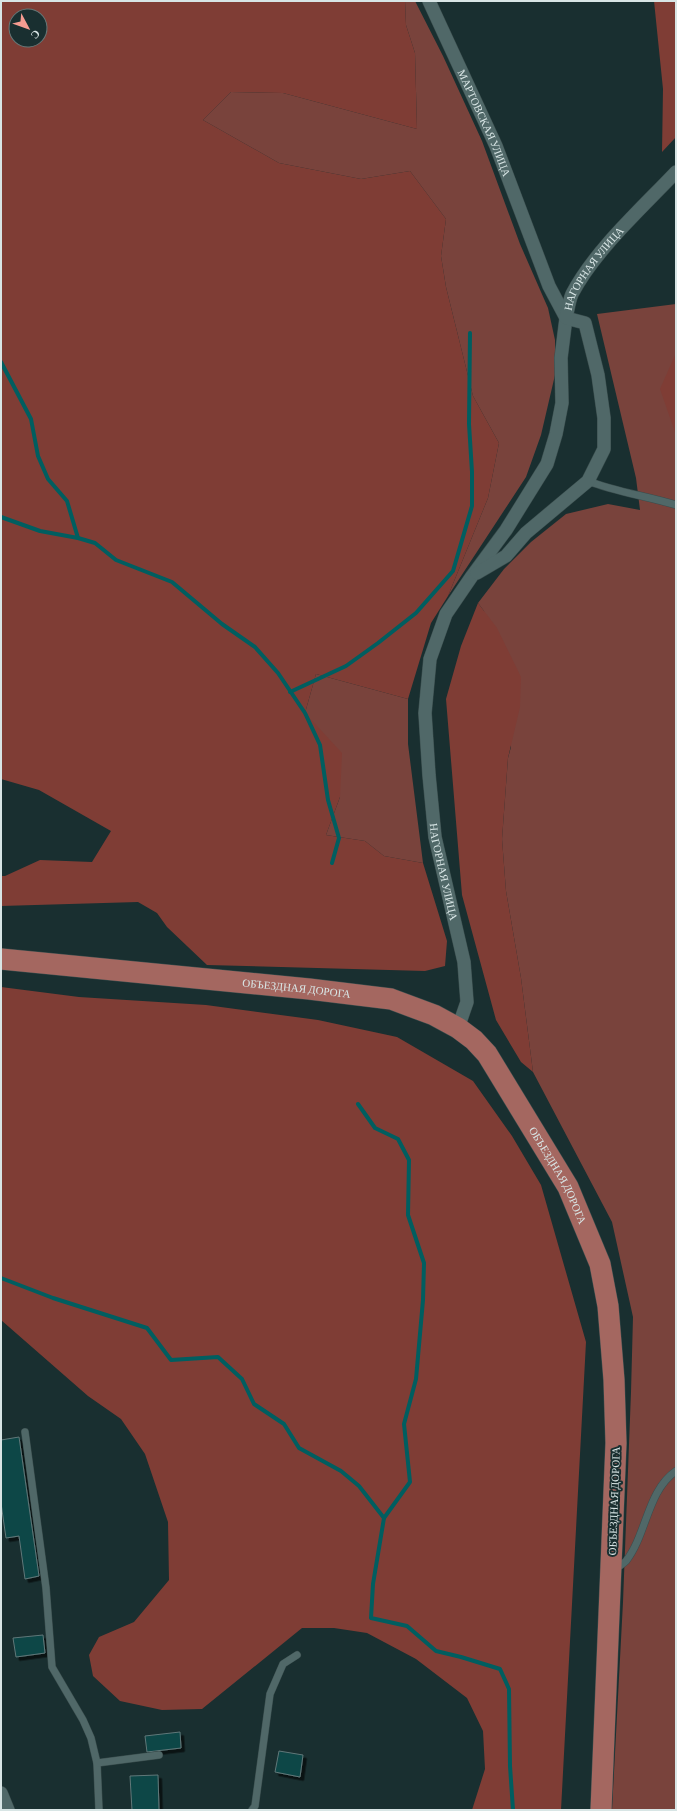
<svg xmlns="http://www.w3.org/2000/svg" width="677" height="1811" viewBox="0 0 677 1811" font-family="'Crimson Pro',serif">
<defs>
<filter id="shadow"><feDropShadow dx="3.5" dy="3.5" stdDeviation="0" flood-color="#0009"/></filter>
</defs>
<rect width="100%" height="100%" fill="#192f30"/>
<g fill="#79433c">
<path d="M405 1H415L443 56 482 141 520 244 548 308 555 340V375L541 435 526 477 448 596 488 498 499 443 473 396 446 287 441 256 446 219 410 171 361 179 279 163 203 120 231 92 283 93 417 129 415 53 406 25Z"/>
<path d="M676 304V1810H612L623 1602 631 1392 633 1317 612 1222 533 1072 521 978 506 891 502 839 508 758 511 747 484 611 478 603 504 569 531 542 566 514 608 504 640 510 636 478 597 314Z"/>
<path d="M316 674 408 699V744L423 863 384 856 365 841 326 835 340 797 305 713Z"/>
</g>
<g fill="#7f3d35" fill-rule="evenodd">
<path d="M1 1H405L406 25 415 53 417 129 283 93 231 92 203 120 279 163 361 179 410 171 446 219 441 256 446 287 473 396 499 443 488 498 448 596 431 623 408 699 316 674 305 713 342 753 340 797 326 835 365 841 384 856 423 863 447 941 445 966 425 971 207 965 167 927 157 913 138 902 1 906V876H5L40 860 92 862 111 831 39 790 1 779ZM16 16H40V40H16Z"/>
<path d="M654 1H676V137L662 152 663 89Z"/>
<path d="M676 353V435L660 389Z"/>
<path d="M478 603 497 628 521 677 520 707 508 758 502 839 506 891 521 978 533 1072 521 1062 496 1020 462 895 446 699 461 646Z"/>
<path d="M1 987 79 997 206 1005 318 1020 397 1037 473 1081 512 1136 541 1185 586 1342 561 1810H472L485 1769 483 1731 467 1698 416 1659 367 1633 334 1628H302L202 1709 162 1710 120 1701 93 1676 89 1655 99 1637 134 1622 169 1580 168 1522 145 1454 121 1419 88 1396 1 1320Z"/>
</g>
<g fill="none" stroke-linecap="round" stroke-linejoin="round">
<g stroke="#005e60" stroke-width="4">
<path d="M1 362 31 419 38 456 48 479 67 501 78 538"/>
<path d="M1 517 40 531 78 538 95 543 116 560 172 582 222 624 255 647 278 673 305 713 320 745 328 800 339 838 332 863"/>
<path d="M290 692 346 666 378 643 416 613 453 571 472 506V472L469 424 470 333"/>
<path d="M358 1104 375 1128 398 1139 409 1160 408 1215 424 1263 423 1300 416 1379 404 1424 410 1482 384 1518 373 1584 371 1618 407 1626 436 1651 461 1657 500 1669 509 1689 510 1766 513 1810"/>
<path d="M1 1278 53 1298 147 1328 171 1360 218 1357 242 1379 254 1404 284 1424 299 1448 341 1471 359 1486 384 1518"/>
</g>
</g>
<g fill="#0c4647" stroke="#607879" filter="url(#shadow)">
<path d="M19 1437 39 1576 25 1579 19 1536 6 1538 1 1503V1440Z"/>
<path d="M43 1635 45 1653 16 1657 13 1638Z"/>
<path d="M180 1732 181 1748 147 1752 145 1736Z"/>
<path d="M279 1751 303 1755 300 1777 275 1772Z"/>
<path d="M158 1775 159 1810H132L130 1776Z"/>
</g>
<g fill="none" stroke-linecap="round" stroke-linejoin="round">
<g stroke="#3a4d4d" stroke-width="8">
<g id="service">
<path d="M588 481C616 492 647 496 676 505"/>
<path d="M25 1432 46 1588 52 1667 83 1720 91 1738 97 1763 99 1810"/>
<path d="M614 1570C618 1567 623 1564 626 1561 647 1534 647 1491 676 1471"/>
<path d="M97 1763 159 1755"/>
<path d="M252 1810 255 1806 270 1694 283 1664 297 1655"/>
</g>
</g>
<g stroke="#3a4d4d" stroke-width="14">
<g id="minor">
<path id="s1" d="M429 1 496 146 549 286 566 318 561 358 562 403 556 434 547 464 506 530 472 576 446 614 430 659 425 713 429 775 435 837 464 962 467 1002 458 1028"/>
<path id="s2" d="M477 573 506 556 526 533 588 481 604 449V418L598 375 585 323 566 318C568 310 569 301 572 294 595 250 642 208 676 172"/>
<path d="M1 1793 8 1810"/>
</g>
</g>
<g stroke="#3a4d4d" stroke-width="22">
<g id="primary">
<path id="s3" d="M1 959 309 989 391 999 434 1015 458 1028 474 1040 487 1054 568 1187 600 1264 608 1306 614 1380 616 1443 601 1810"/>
</g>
</g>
<use href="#service" stroke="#506868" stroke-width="7"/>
<use href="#minor" stroke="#506868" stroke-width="13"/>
<use href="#primary" stroke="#a46760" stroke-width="21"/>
</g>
<g text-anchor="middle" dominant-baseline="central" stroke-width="4" stroke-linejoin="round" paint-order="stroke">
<g font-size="11" fill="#d8e5e5" stroke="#192f30">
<text stroke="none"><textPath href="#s1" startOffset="134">МАРТОВСКАЯ УЛИЦА</textPath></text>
<text stroke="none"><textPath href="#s2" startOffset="386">НАГОРНАЯ УЛИЦА</textPath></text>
<text stroke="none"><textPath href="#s1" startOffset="937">НАГОРНАЯ УЛИЦА</textPath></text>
<text stroke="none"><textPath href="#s3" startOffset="297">ОБЪЕЗДНАЯ ДОРОГА</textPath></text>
<text stroke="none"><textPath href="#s3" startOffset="645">ОБЪЕЗДНАЯ ДОРОГА</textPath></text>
<text transform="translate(614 1501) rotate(-88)">ОБЪЕЗДНАЯ ДОРОГА</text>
</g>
</g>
<rect width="677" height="1811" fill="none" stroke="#d8e5e5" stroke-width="4"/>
<g transform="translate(28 28) rotate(131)"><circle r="19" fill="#192f30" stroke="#657878"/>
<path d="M0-3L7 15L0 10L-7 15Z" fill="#f59c91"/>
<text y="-6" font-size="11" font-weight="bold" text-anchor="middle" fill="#d8e5e5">С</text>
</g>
</svg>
